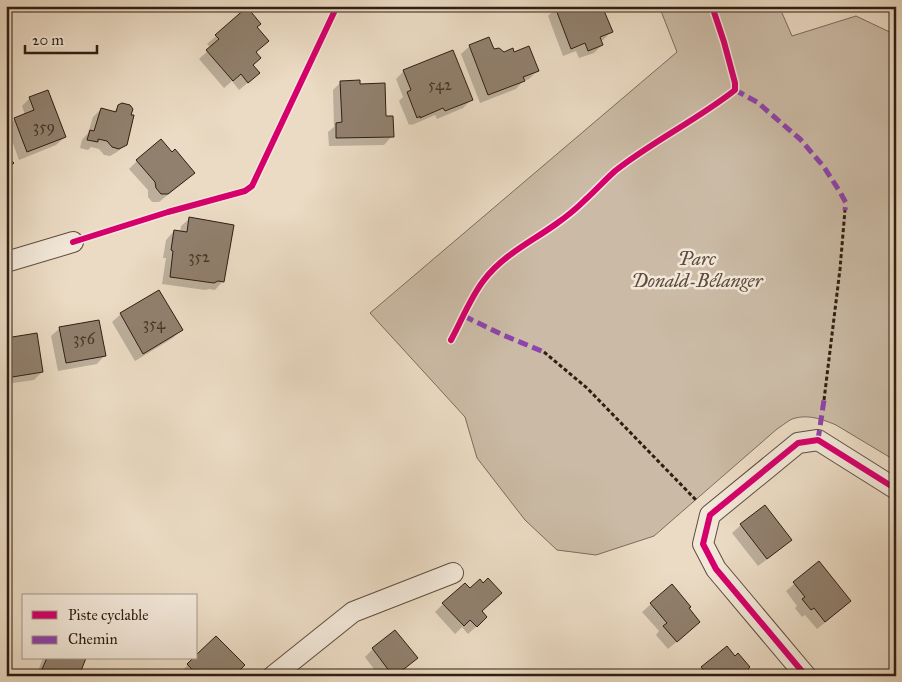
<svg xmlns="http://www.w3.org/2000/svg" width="902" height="682" viewBox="0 0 902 682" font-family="'IM FELL Great Primer',serif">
<rect width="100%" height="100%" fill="#ebdbc4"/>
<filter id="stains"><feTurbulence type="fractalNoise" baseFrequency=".004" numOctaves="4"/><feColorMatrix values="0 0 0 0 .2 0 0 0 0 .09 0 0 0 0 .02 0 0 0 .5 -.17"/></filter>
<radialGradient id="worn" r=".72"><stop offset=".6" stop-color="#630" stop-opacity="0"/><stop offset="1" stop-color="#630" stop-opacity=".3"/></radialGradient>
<path fill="#cbbba6" stroke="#7d6c5c" d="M659 6H779L792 36 856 16 896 35V461L836 425C822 419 805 413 790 420 786 423 781 426 777 429L654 536 596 555 557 550 525 520 477 458 465 417 370 313 677 52Z"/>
<g fill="#0003">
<path d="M6 6H44L38 12Z"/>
<path d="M556 8 611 32 603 40 600 41 602 45 594 53 579 58 576 51 563 56 548 16Z"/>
<path d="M247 9 256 27 255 53 252 65 250 81 239 90 232 81 224 88 199 59 211 48 207 44Z"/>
<path d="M470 46 504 53H513L537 71 529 79 523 81 516 89 480 103 461 54Z"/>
<path d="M404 71 471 100 463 108 437 119 435 115 412 125 411 124 409 125 399 101 403 97 396 79Z"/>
<path d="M341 82 359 85 385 118 392 136 384 145 329 146 328 132 334 127 333 90Z"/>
<path d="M30 98 65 137 56 145 19 160 7 127 15 119 25 115 22 106Z"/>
<path d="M119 106 126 144 117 152 110 156 104 155 99 149 91 147 88 150 80 148 82 140 88 133 93 117 101 109 113 112Z"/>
<path d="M137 161 185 181 159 202H152L148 197V190L129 169Z"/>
<path d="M190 218 223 281 215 290 209 289 205 290 162 284 166 258H163L166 240 174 231 180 232 181 226Z"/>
<path d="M158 292 181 330 173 338 135 361 112 322 121 314Z"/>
<path d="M60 328 105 355 97 364 58 371 51 336Z"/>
<path d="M6 339 42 372 34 380 6 384Z"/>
<path d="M764 506 790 540 782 548 758 566 732 533 741 525Z"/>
<path d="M819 563 850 601 842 609 817 629 805 615 802 617 795 608 797 606 786 591Z"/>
<path d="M896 580V590L891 586Z"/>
<path d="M483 584 478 625 468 634 462 627 455 634 435 612 443 604Z"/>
<path d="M651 604 688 609 691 630 668 649 656 635 659 631 642 612Z"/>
<path d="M373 649 416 658 396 676H379L365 657Z"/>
<path d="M43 658H85L77 676H36Z"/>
<path d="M194 658 233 676H182L180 673Z"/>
<path d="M702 668 746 669 751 676H694Z"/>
</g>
<g fill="#91806e" stroke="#2f1e11">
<path d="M557 6H602L613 32 600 37 603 45 588 51 585 43 571 49 555 7Z"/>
<path d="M247 7 261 24 257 27 269 41 256 52 261 58 253 65 260 73 248 83 241 74 233 81 206 50 219 39 215 35Z"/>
<path d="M489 37 494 49 499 48 504 52 513 48 514 52 529 46 539 71 523 77 525 81 488 95 469 45Z"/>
<path d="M453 50 473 100 445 111 443 108 420 118V116L417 118 407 92 411 90 403 70Z"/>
<path d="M360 80V84L385 83 386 116H393L394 137 336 138V123L342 122 340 81Z"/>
<path d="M48 90 66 137 27 152 14 118 34 110 29 97Z"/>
<path d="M122 103 130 105 133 109 131 115H134L127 145 119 149 112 147 107 141 98 139V142L87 140 90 130 94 131 101 108 116 112 118 105Z"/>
<path d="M161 139 172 152 175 149 195 173 168 194H161L156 188 155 182 136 160Z"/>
<path d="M6 155 14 163 6 171Z"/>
<path d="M189 217 234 225 224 282 218 281 214 283 170 277 173 251 171 250 174 230 187 232Z"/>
<path d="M159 290 183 330 143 354 120 313Z"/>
<path d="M99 320 106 356 66 363 59 327Z"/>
<path d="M37 333 43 372 6 378V338Z"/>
<path d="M765 505 792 540 767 559 740 524Z"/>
<path d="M819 561 851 601 825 622 814 608 811 610 802 599 805 597 793 582Z"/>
<path d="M488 578 502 593 482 611 487 617 477 627 470 620 464 626 442 603 465 583 470 588 480 579 483 583Z"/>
<path d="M672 584 691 607 689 608 700 622 677 642 663 626 667 623 650 603Z"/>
<path d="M395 630 418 658 395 676H393L372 648Z"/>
<path d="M216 636 245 665 234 676H198L187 664 193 658H196V655Z"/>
<path d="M727 646 735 656 738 653 750 667 748 669 753 676H709L701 667Z"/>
<path d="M47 658H86L79 676H39Z"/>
</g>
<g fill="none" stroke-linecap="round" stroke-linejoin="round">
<g stroke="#5e4d3e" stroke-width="22">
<g id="street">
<path d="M6 262 73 242"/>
<path d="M273 676 353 612 453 573"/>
<path d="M806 676 716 569 703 544 710 515 798 443 818 440 896 489"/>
</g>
</g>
<g stroke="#2f1e11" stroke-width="3" stroke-dasharray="4 2.5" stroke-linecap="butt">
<path d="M544 352 587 388 696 500"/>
<path d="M824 400 840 269 845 210"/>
</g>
<use href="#street" stroke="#f2e8d9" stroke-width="20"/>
<g stroke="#8e44ad" stroke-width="5" stroke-dasharray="10 5" stroke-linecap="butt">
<path d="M735 90 757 102 800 139 824 167 840 192 846 203 845 210"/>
<path d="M464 316 503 335 544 352"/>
<path d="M818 440 824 400"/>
</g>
<g stroke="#f2e8d9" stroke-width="9">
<g id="cycleway">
<path d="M73 242 168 212 245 191 252 186 337 6"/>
<path d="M451 340C462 320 470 298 484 280 503 255 531 242 556 224 566 217 576 209 585 200 595 191 605 180 615 171 653 141 697 120 735 90V83L724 42 712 6"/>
<path d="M806 676 716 569 703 544 710 515 798 443 818 440 896 489"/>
</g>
</g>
<use href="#cycleway" stroke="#d6006c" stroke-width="6"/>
</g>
<g text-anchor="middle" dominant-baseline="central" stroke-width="5" stroke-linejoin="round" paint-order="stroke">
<g font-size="16" fill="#483628">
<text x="440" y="84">542</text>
<text x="44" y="126">359</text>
<text x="199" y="256">352</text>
<text x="154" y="323">354</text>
<text x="84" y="338">356</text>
</g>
<g font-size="19" font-style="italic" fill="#5e4d3e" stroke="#f2e8d9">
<text x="697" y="258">Parc<tspan x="697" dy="22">Donald-Bélanger</tspan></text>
</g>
</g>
<rect width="902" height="682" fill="none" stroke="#ebdbc4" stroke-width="25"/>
<rect x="8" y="8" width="887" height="667" fill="none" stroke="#2f1e11" stroke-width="2.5"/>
<rect x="12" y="12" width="877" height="657" fill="none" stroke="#2f1e11"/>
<rect x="22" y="594" width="175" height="65" fill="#f2e8d9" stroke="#a49789"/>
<rect x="32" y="611" width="25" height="8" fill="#d6006c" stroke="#a49789"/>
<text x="68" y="620" font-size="15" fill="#2f1e11">Piste cyclable</text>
<rect x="32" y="636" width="25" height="8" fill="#8e44ad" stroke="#a49789"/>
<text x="68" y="644" font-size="15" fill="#2f1e11">Chemin</text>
<path d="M25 45v8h72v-8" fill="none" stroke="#2f1e11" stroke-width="2.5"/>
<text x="32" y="45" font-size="15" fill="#2f1e11" stroke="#f2e8d9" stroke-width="4" paint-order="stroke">20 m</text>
<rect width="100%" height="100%" filter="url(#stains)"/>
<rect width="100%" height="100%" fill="url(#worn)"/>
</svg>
